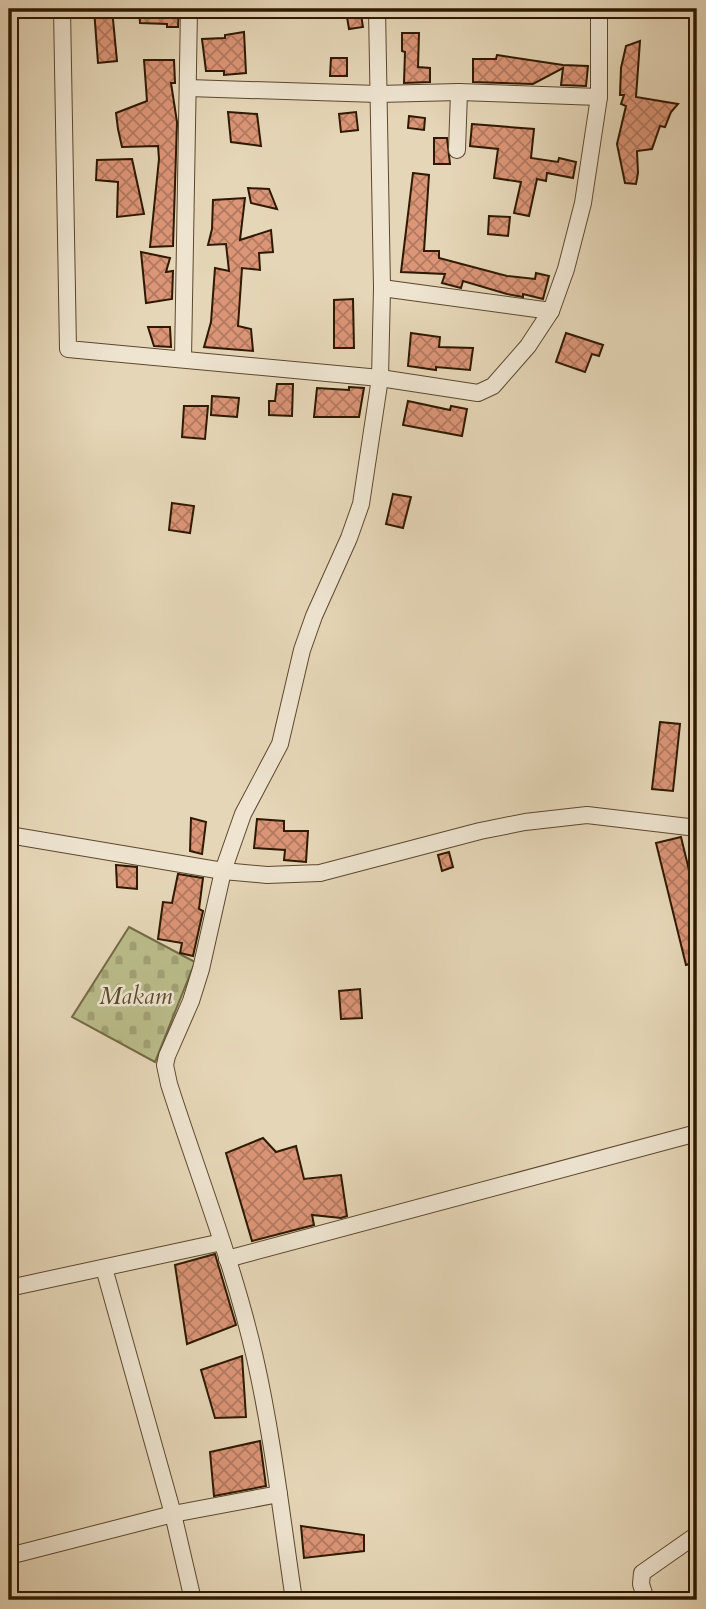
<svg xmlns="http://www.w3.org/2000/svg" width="706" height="1609" viewBox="0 0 706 1609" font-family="Cardo,serif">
<defs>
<pattern id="cemetery-stones" width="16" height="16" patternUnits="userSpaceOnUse" patternTransform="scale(1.75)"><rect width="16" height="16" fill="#babc8a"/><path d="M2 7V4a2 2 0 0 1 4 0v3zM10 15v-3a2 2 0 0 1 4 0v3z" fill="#a0a175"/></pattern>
<pattern id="building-cross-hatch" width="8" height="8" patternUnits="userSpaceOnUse" patternTransform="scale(1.75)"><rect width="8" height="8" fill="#db9577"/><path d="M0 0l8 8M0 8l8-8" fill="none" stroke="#b2795f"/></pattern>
</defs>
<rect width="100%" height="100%" fill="#e5d6b7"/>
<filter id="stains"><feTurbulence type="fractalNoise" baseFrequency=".00286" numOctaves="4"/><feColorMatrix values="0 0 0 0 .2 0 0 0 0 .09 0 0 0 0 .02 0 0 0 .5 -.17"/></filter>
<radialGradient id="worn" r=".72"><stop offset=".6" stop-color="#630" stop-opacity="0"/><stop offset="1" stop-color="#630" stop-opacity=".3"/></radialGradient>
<path fill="url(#cemetery-stones)" stroke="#746a45" stroke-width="2" d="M129 927 195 962 155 1062 72 1017Z"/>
<g fill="url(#building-cross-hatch)" stroke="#2e1900" stroke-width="2">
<path d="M94 9H112L117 61 98 63Z"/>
<path d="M139 9H179L178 27H167V24L140 23Z"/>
<path d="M360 9 363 27 349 29 346 11Z"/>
<path d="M244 32 246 73 224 75V71H206L202 39 225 38V35Z"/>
<path d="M402 33H419L418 67 430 68V82L404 83 405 52 402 51Z"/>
<path d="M640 41 636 97 678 104 671 112 665 127 660 126 652 149 637 151 638 173 636 184 625 183 617 144 626 106 621 104 624 95H620L621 68 626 46Z"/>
<path d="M497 55 563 65 588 66 586 86 561 85 563 68 533 84 473 82V59H496Z"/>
<path d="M331 58H347V76H330Z"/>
<path d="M144 60H174L175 83H171L177 122 173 246 150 247 159 159 158 146 122 147 118 129 116 113 147 101Z"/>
<path d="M228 112 257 114 261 146 231 142Z"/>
<path d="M356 112 358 130 341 132 339 114Z"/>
<path d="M409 116 425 118 424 130 408 128Z"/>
<path d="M472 124 534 129 531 158 558 162 559 158 576 162 573 178 547 173 546 181 537 179 529 216 514 213 521 182 494 178 498 149 470 146Z"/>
<path d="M434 138H447L450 164H434Z"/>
<path d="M132 159 144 214 117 217 118 182 96 180 97 160Z"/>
<path d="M413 173 429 175 424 251H439V258L507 276 535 279 536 273 549 276 543 299 523 294V297L507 294 463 281 461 288 442 283 445 274 401 272Z"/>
<path d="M248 188 269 189 277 209 251 203Z"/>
<path d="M245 198 240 240 271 230 273 252 259 253 260 270 242 268 238 326 251 329 253 351 204 347 211 322 215 268 229 271 226 244 208 245 212 229 213 200Z"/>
<path d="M489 216 510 217 508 236 488 234Z"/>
<path d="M141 252 170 258 166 272 173 271 172 299 146 303Z"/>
<path d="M353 299 354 348H334V300Z"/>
<path d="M148 327H170L171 347 154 346Z"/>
<path d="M411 333 440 337 439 347 473 348 470 370 436 367V370L408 366Z"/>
<path d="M566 333 603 345 599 356 592 354 585 372 556 362Z"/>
<path d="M277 384H293L292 416 269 415V401H275Z"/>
<path d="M349 387 364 388 359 417H314L317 388 349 390Z"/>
<path d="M212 396 239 398 237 417 211 415Z"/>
<path d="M408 401 450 410 451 406 467 409 462 436 403 425Z"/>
<path d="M184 406H208L205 439 182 437Z"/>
<path d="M393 494 411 497 403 528 386 524Z"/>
<path d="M172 503 194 506 190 533 169 530Z"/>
<path d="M660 722 680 724 673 791 652 789Z"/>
<path d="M191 818 206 822 202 854 190 851Z"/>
<path d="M257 819 284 821V831H308L306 862 284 860 285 850 254 848Z"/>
<path d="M681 837 697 903V962L686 965 656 843Z"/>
<path d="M449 852 453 867 442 871 438 855Z"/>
<path d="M116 865 137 867V889L117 887Z"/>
<path d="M178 874 203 878 199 909 203 911 193 956 180 953 182 943 158 939 163 902 172 903Z"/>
<path d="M360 989 362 1018 341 1019 339 991Z"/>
<path d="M263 1138 276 1152 296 1146 304 1179 341 1175 347 1216 341 1218 312 1215 314 1225 252 1241 226 1153Z"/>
<path d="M215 1254 236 1325 187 1344 175 1265Z"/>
<path d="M242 1356 246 1417 215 1418 201 1370Z"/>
<path d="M260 1441 266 1486 214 1496 210 1452Z"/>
<path d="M301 1526 364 1535V1551L304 1558Z"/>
</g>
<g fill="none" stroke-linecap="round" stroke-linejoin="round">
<g stroke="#5c482e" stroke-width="18">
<g id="street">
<path d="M62 9 68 349 380 378 478 393 493 386 528 346 551 311 566 269 583 203 599 97V9"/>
<path d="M188 88 378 94 459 92 599 97"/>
<path d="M457 150 459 92"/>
<path d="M382 288 551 311"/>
<path d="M183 359 189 9"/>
<path d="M9 835 223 871 267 875 320 873 480 831 525 822 587 815 697 828"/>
<path d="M227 1259 697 1133"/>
<path d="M104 1268 173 1514 193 1600"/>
<path d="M9 1288 222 1242"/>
<path d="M9 1556 173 1514 279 1494"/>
<path d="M294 1600C282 1520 273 1438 255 1358 234 1265 198 1175 169 1084L165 1065 167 1056 191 1001 201 969 223 871 243 814 280 744 302 650 314 616 349 538 361 504 380 378 382 288 377 9"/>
<path d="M646 1600 641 1584 642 1573 692 1538"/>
</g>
</g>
<use href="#street" stroke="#eee4d0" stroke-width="16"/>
</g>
<g text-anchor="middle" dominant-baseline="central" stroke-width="5" stroke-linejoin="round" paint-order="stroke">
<g font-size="24" font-style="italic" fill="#584a29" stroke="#eee4d0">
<text x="136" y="996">Makam</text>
</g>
</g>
<rect width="706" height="1609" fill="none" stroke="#e5d6b7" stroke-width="35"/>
<rect x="10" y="10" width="685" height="1588" fill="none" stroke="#2e1900" stroke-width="3.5"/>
<rect x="18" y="18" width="671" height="1574" fill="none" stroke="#2e1900" stroke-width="2"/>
<rect width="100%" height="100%" filter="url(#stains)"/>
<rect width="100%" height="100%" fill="url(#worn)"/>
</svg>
